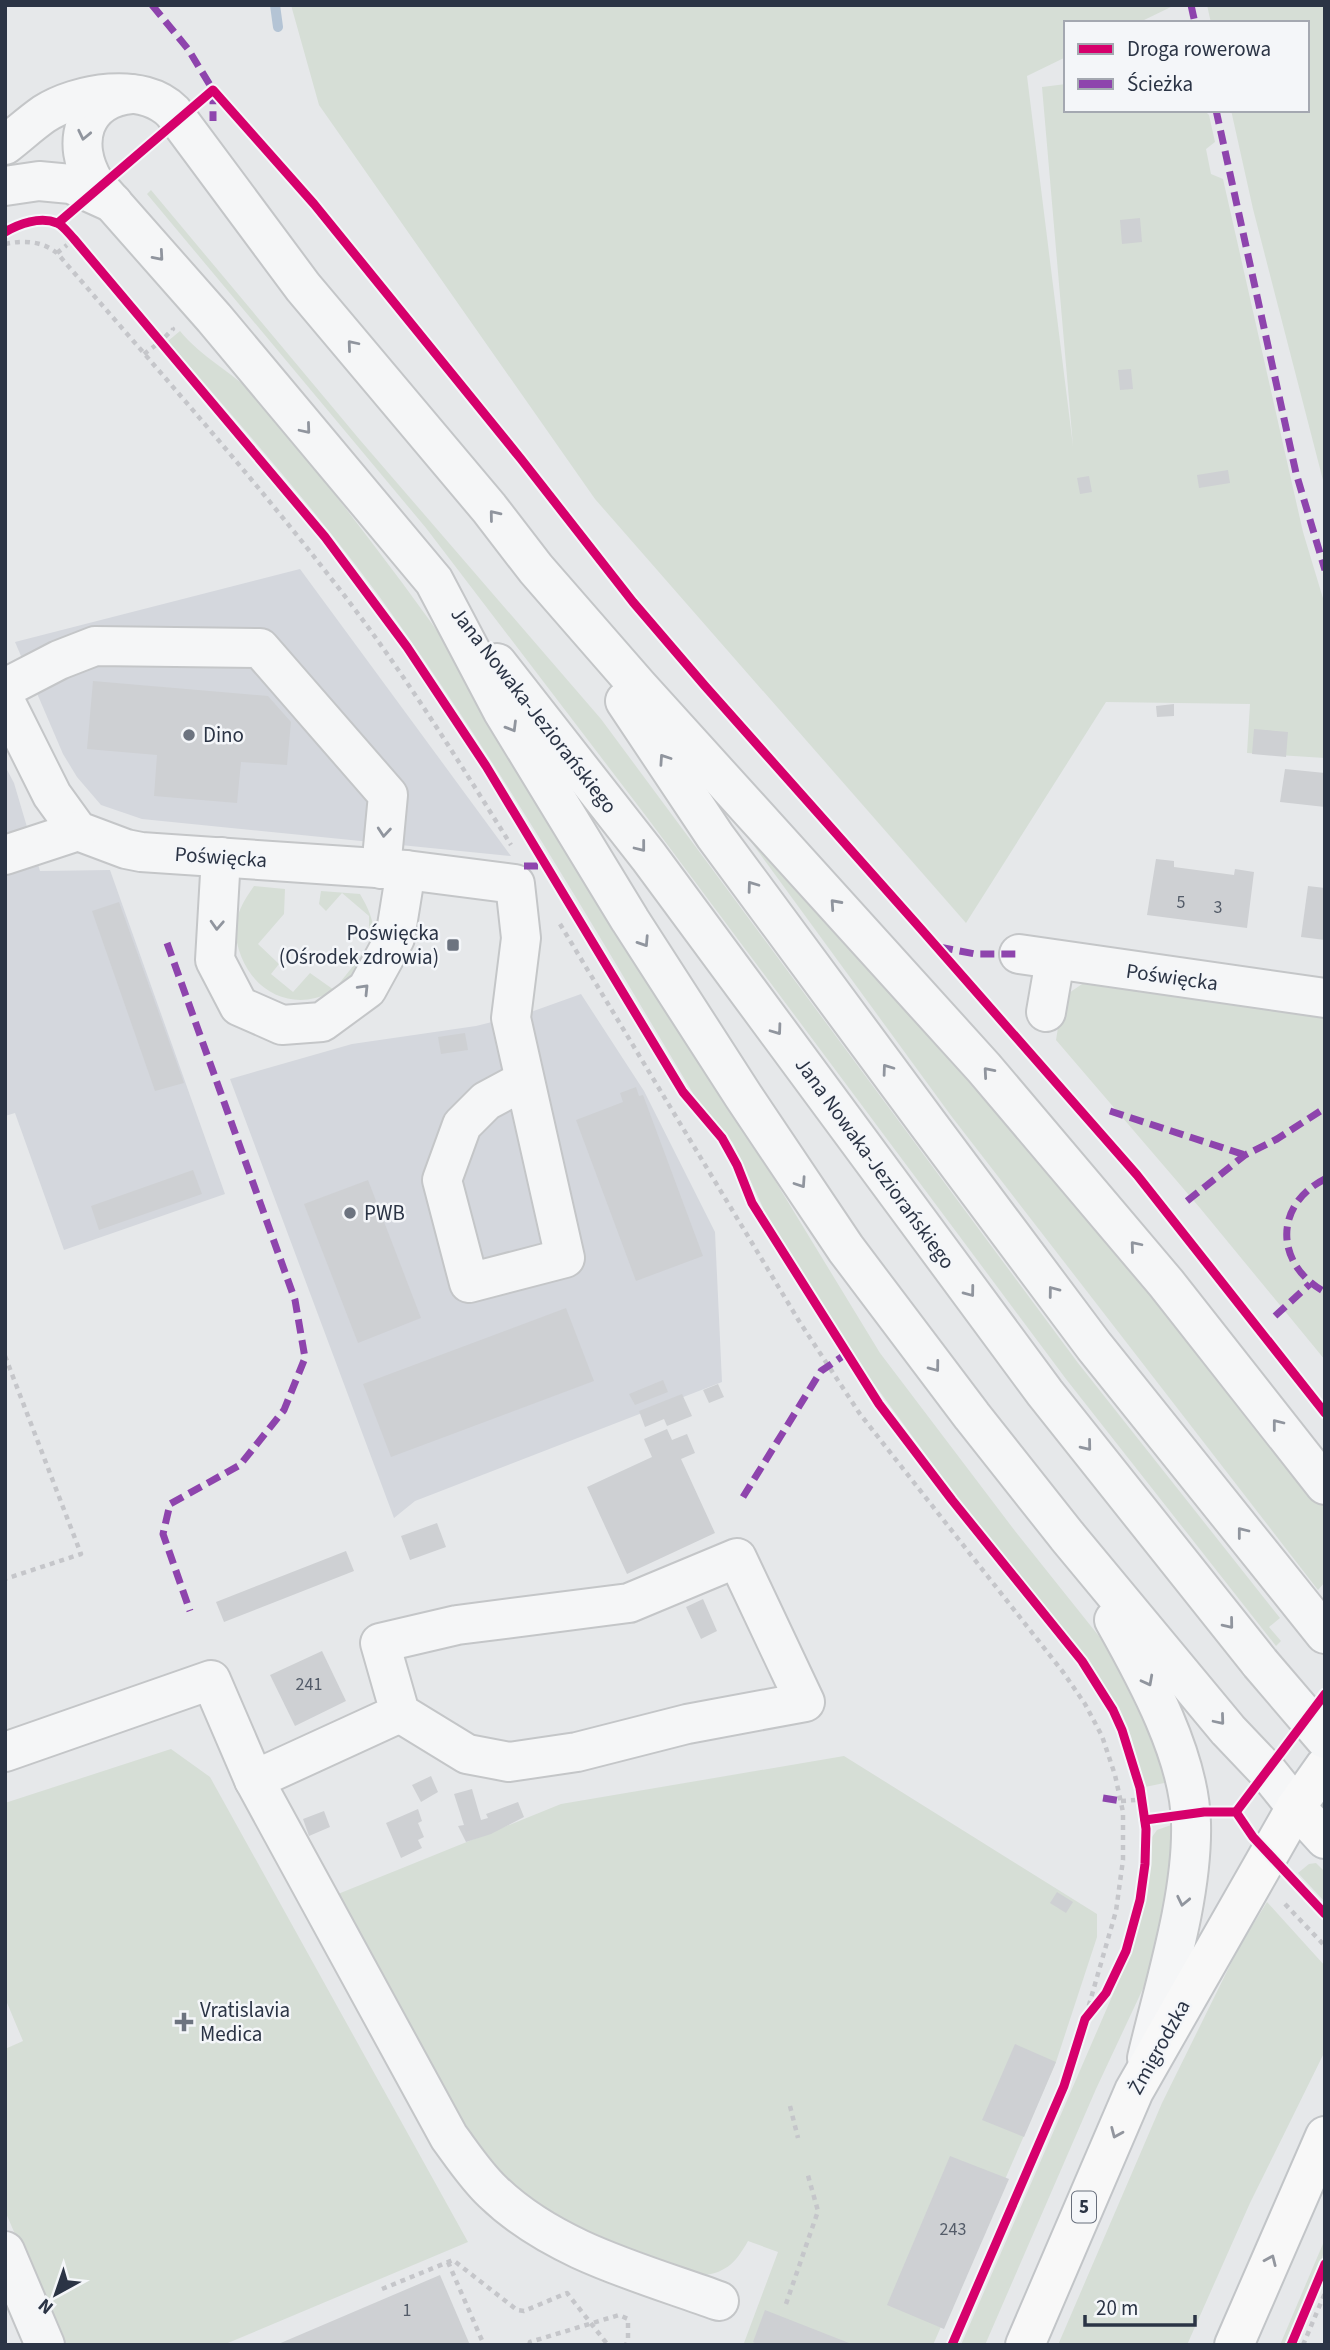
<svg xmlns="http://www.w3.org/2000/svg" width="1330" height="2350" viewBox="0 0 1330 2350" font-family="'Source Sans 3',sans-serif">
<rect width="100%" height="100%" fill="#e6e8ea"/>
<g fill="#d4d7dd">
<path d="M300 569 511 856 142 819 101 805 77 777 63 754 15 642Z"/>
<path d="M5 766 14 783 40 871 110 870 225 1194 64 1250 15 1113 5 1116Z"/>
<path d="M581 994 644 1091 715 1232 722 1382 415 1501 394 1518 230 1079 352 1044 476 1026 528 1013Z"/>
</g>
<g fill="#d6ded6">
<path d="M291 5H1175L1138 23H1066V57L1027 76 1073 446 1042 87 1066 84V110H1204L1209 115 1215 142 1206 149 1211 174 1223 179 1303 532 1325 605V758L1247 753 1250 704 1106 702 966 923 595 499 319 105Z"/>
<path d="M1207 5H1325V488L1253 209 1231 110H1307V23H1211Z"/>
<path d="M151 190 360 440 601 719 1078 1363 1280 1618 1269 1627 1281 1641 1276 1646 1066 1379 649 820 426 528 147 194Z"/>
<path d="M180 331C201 357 232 372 256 396 327 483 395 570 459 662L880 1353 1015 1531 1102 1640 1131 1682 1169 1782 1145 1787 1131 1736 1096 1671 951 1489 861 1366 766 1214 733 1143 694 1095C599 936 506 775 399 624 329 524 247 433 168 341Z"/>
<path d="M733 817 984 1092 1325 1502V1582L1318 1590 952 1117Z"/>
<path d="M254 886 285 889 284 914 258 944 279 964 271 974 293 992 310 973 334 990 369 946V916L342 893 326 911 319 904 321 891 360 894C370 911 378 929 372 950 370 957 361 965 356 971 322 1014 262 1009 241 956 230 927 237 910 254 886Z"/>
<path d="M1088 980 1325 1014V1360L1200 1208 1056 1040 1063 997Z"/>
<path d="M171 1749 210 1777 468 2242 223 2345H63L5 2211V2049L23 2041 5 1998V1803Z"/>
<path d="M844 1756 1097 1914V1937L1056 2062 933 2345H748L744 2343 778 2252 748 2241C735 2264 725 2274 697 2276L593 2238 542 2212 504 2182 461 2131 338 1894 561 1804Z"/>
<path d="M1174 1824 1176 1840 1154 1965 1096 2089 985 2345H961L1130 1955 1147 1896 1152 1837 1157 1830Z"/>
<path d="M1316 1863 1325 1872V1902L1298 1873 1309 1864Z"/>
<path d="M1267 1902 1325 1966V2051L1250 2203 1187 2345H1058L1162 2103 1239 1947Z"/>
<path d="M1325 2239C1325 2267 1297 2317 1285 2345H1280Z"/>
</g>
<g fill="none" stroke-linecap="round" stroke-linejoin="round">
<path stroke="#b4c4d5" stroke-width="10" d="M275 5 278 27"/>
</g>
<g fill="#ced0d3">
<path d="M1140 218 1142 242 1122 244 1120 220Z"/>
<path d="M1131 369 1133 389 1120 390 1118 370Z"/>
<path d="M1228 470 1230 483 1199 488 1197 475Z"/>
<path d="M1089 476 1092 492 1080 494 1077 478Z"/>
<path d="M93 681 268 696 291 722 287 765 241 762 237 803 154 796 157 755 87 749Z"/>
<path d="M1174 704V716L1157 717 1156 706Z"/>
<path d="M1254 729 1288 732 1286 757 1252 754Z"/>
<path d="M1285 769 1325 773V807L1280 802Z"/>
<path d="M1156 859 1174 861V867L1234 875 1235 869 1254 872 1247 928 1147 915Z"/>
<path d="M1308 886 1325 888V940L1301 937Z"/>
<path d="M119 902 184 1083 155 1091 92 911Z"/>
<path d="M465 1033 468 1050 441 1054 438 1037Z"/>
<path d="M636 1087 639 1096 643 1095 703 1256 636 1281 576 1120 623 1102 620 1093Z"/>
<path d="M193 1170 202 1194 99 1230 91 1206Z"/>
<path d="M368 1180 421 1318 358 1343 304 1204Z"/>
<path d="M566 1308 594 1381 391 1457 363 1384Z"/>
<path d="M663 1380 668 1392 635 1405 629 1394Z"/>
<path d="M718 1384 724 1397 709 1403 703 1390Z"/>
<path d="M682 1394 692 1416 667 1426 664 1419 645 1427 639 1411Z"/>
<path d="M667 1429 672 1440 687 1434 695 1453 681 1459 715 1533 627 1574 587 1487 652 1457 644 1439Z"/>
<path d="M437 1523 446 1547 410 1560 401 1536Z"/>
<path d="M346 1551 354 1571 224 1622 216 1602Z"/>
<path d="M703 1599 717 1631 701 1639 686 1607Z"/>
<path d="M322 1651 346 1701 295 1726 270 1675Z"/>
<path d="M431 1776 438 1792 421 1802 412 1785Z"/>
<path d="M472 1789 481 1820 488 1818 486 1814 518 1802 524 1817 491 1834 466 1842 458 1826 464 1825 454 1794Z"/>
<path d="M418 1809 422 1821 418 1823 424 1837 418 1840 422 1848 401 1858 386 1823Z"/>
<path d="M324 1811 330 1827 309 1836 303 1819Z"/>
<path d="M1057 1892 1073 1902 1066 1913 1050 1903Z"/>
<path d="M1015 2044 1056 2062 1024 2137 982 2120Z"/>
<path d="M950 2156 1009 2179 944 2329 887 2305Z"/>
<path d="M440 2275 470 2345H276Z"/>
<path d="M765 2310 849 2343 848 2345H759L753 2342Z"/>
</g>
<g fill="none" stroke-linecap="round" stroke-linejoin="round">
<g stroke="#c4c6c8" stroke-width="42">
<g id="minor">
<path d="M131 94C82 99 71 144 94 182L214 318 434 581 502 710 630 920 744 1097 846 1249 972 1416 1067 1536 1228 1730 1267 1771 1296 1807"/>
<path d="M5 145C18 135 31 123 44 114 77 93 143 81 173 112L303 287 489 508 536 569 638 686 984 1068 1166 1283 1325 1485"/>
<path d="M5 186 39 181 71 184 113 203"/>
<path d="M497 663 649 857 1045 1393 1260 1663"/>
<path d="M5 688 59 660 95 646 260 648 388 795 381 869"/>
<path d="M5 701 52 795 78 831 126 849 141 852 406 870 515 884 521 938 511 1018 565 1258 469 1283 442 1180 462 1125 486 1101 525 1080"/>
<path d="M625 701 715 836 928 1124 1094 1346 1325 1634"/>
<path d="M5 855 78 831"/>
<path d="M221 857 215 960 239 1006 282 1025 322 1022 367 989 395 938 406 870"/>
<path d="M1019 954 1325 998"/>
<path d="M1046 1012 1055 960"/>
<path d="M1114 1620C1146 1677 1190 1757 1191 1823 1193 1896 1164 1986 1147 2058"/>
<path d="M5 1752 211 1680 254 1780 449 2137C463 2156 476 2176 493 2192 554 2251 642 2273 719 2301"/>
<path d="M254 1780 400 1713 467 1754 509 1762 577 1752 687 1724 805 1702 737 1558 629 1603 457 1625 380 1643 400 1713"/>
<path d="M5 2251 45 2345"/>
</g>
</g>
<g stroke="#c2c5c8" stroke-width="42">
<g id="major">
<path d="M1296 1807 1325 1839"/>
<path d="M1025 2345 1134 2091 1296 1807 1325 1766"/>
<path d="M1234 2345 1325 2136"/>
</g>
</g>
<g stroke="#c5c6ca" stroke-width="4.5" stroke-dasharray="5 5" stroke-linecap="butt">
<path d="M5 244C24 240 42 241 57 253 152 363 248 471 337 586 401 668 456 757 511 845"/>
<path d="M57 253 67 245"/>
<path d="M165 337 173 329 172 328"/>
<path d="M144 354 156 345"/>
<path d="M560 924 799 1321 860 1414 1063 1672 1085 1704 1102 1736 1115 1775 1123 1812V1860L1116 1911 1085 2019"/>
<path d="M5 1356 81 1554 5 1579"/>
<path d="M1121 1801 1136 1800"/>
<path d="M1285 1904 1325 1946"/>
<path d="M790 2106 798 2138"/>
<path d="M448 2262 484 2345"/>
<path d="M382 2289 453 2260 517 2310 524 2311 567 2293 608 2345"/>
<path d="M786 2304 818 2211 807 2172"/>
<path d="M529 2345 530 2342 619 2315 628 2319V2339L626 2345"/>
<path d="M1303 2345 1325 2293"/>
</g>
<use href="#minor" stroke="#f5f6f7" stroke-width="38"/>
<use href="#major" stroke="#f8f8f8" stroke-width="38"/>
<g stroke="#c4c6c8" stroke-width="42" stroke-linecap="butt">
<path id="minor-bridge" d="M1260 1663 1325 1739"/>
</g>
<use href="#minor-bridge" stroke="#f5f6f7" stroke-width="38"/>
<g stroke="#8e44ad" stroke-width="7" stroke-dasharray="14 7" stroke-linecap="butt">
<path d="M152 5 188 49 213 90V121"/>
<path d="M1191 5 1195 23"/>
<path d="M1216 110 1296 473 1325 570"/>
<path d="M524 866H548"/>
<path d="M167 943 295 1300 305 1358 284 1410 240 1465 170 1504 163 1534 190 1611"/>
<path d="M939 947 975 954H1019"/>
<path d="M1110 1111 1245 1155"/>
<path d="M1325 1179C1273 1205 1275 1265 1325 1292"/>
<path d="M1187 1201 1245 1155 1277 1139 1325 1108"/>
<path d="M1275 1316 1310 1284"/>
<path d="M743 1497 821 1371 846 1354"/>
<path d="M1103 1798 1121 1801"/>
</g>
<g stroke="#f4f6f9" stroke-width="13">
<g id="cycleway">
<path d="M58 223 213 90 314 204 521 459 633 602 705 686 921 929 1137 1175 1325 1413"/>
<path d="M5 232C19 224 40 216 57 223 63 225 69 234 74 239L325 537 407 647 486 766 683 1092 722 1138 737 1165 752 1203 879 1404 952 1500 1082 1661 1113 1710 1122 1730 1140 1788 1146 1829 1145 1864 1140 1900 1126 1951 1106 1993 1085 2019 1064 2086 952 2345"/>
<path d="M1236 1812 1325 1694"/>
<path d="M1145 1820 1204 1812H1236L1253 1837 1325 1914"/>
<path d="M1291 2345 1325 2264"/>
</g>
</g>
<use href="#cycleway" stroke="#d6006c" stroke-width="9"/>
</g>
<defs><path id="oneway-chevron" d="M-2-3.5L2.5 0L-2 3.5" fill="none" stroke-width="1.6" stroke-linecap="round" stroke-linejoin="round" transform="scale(1.75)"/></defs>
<g stroke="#90959e">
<use href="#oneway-chevron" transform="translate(84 135) rotate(102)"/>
<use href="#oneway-chevron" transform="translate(159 256) rotate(49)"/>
<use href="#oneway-chevron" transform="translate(352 345) rotate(-130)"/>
<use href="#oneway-chevron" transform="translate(306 429) rotate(50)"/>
<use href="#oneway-chevron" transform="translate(494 515) rotate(-129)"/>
<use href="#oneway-chevron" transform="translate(512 727) rotate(59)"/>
<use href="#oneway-chevron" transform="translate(664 759) rotate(-124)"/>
<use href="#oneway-chevron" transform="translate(384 832) rotate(95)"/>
<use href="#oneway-chevron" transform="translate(641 847) rotate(52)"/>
<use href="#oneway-chevron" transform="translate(752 886) rotate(-126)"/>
<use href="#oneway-chevron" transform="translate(835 904) rotate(-132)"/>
<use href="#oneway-chevron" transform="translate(217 925) rotate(93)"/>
<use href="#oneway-chevron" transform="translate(644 942) rotate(57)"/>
<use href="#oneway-chevron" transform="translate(364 989) rotate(-46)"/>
<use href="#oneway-chevron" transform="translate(777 1030) rotate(54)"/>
<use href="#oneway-chevron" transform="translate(887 1069) rotate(-126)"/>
<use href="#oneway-chevron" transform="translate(988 1072) rotate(-131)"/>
<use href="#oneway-chevron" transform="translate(801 1183) rotate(56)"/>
<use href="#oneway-chevron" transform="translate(1135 1246) rotate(-130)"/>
<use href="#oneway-chevron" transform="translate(1053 1291) rotate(-127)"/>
<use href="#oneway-chevron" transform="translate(970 1292) rotate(53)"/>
<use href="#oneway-chevron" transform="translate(935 1367) rotate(53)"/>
<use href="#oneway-chevron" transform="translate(1277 1424) rotate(-128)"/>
<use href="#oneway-chevron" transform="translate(1087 1446) rotate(51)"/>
<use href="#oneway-chevron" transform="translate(1242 1532) rotate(-128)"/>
<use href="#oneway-chevron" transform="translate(1229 1624) rotate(51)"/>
<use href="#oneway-chevron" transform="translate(1148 1681) rotate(62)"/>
<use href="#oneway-chevron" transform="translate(1220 1720) rotate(50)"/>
<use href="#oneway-chevron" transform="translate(1183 1901) rotate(102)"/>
</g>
<g stroke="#92969e">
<use href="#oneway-chevron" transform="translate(1116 2133) rotate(113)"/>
<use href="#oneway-chevron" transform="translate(1271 2260) rotate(-66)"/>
</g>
<g fill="#6c737f" stroke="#f4f6f9" stroke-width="2.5">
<circle cx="189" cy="735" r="7"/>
<rect x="446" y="938" width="14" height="14" rx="3.5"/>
<circle cx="350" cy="1213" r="7"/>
<path d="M180.5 2011.5h7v7h7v7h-7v7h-7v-7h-7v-7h7z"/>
</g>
<g text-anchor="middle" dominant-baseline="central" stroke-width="5" stroke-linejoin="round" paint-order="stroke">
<g font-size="18" fill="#545c69">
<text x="1181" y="902">5</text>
<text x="1218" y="907">3</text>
<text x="309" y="1684">241</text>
<text x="953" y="2229">243</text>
<text x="407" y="2310">1</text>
</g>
<rect fill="#f4f6f9" stroke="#676e7b" stroke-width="2" x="1072" y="2191.5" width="24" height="31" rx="5"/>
<g font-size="19" font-weight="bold" fill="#2b3445">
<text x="1084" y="2207">5</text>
</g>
<g font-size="21" fill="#2b3445" stroke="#f4f6f9">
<text transform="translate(534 710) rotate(52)">Jana Nowaka-Jeziorańskiego</text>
<text transform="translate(221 857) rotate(4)">Poświęcka</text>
<text transform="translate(1172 977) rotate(8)">Poświęcka</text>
<text transform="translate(875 1163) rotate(54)">Jana Nowaka-Jeziorańskiego</text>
<text transform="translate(1159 2047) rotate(-61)">Żmigrodzka</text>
</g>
<g font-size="21" fill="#2b3445" stroke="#f4f6f9" text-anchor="start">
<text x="203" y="735">Dino</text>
<text x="439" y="933" text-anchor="end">Poświęcka<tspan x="439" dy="24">(Ośrodek zdrowia)</tspan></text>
<text x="364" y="1213">PWB</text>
<text x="200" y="2010">Vratislavia<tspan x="200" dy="24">Medica</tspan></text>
</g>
</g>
<rect width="1330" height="2350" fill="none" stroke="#2b3445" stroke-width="14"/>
<rect x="1064" y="21" width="245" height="91" fill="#f4f6f9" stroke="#a4a8b1" stroke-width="2"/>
<rect x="1078" y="44" width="35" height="10" fill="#d6006c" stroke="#a4a8b1" stroke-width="2"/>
<text x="1127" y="56" font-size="21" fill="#2b3445">Droga rowerowa</text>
<rect x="1078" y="79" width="35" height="10" fill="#8e44ad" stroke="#a4a8b1" stroke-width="2"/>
<text x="1127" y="91" font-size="21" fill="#2b3445">Ścieżka</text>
<g transform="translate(56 2294) rotate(220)" stroke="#f4f6f9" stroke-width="5" paint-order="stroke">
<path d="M0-5L12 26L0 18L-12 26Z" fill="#2b3445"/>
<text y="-10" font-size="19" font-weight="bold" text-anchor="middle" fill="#2b3445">N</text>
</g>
<path d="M1085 2315v10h110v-10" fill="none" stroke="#2b3445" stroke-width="3.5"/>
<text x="1096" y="2315" font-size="21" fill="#2b3445" stroke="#f4f6f9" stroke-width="5" paint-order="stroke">20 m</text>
</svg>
